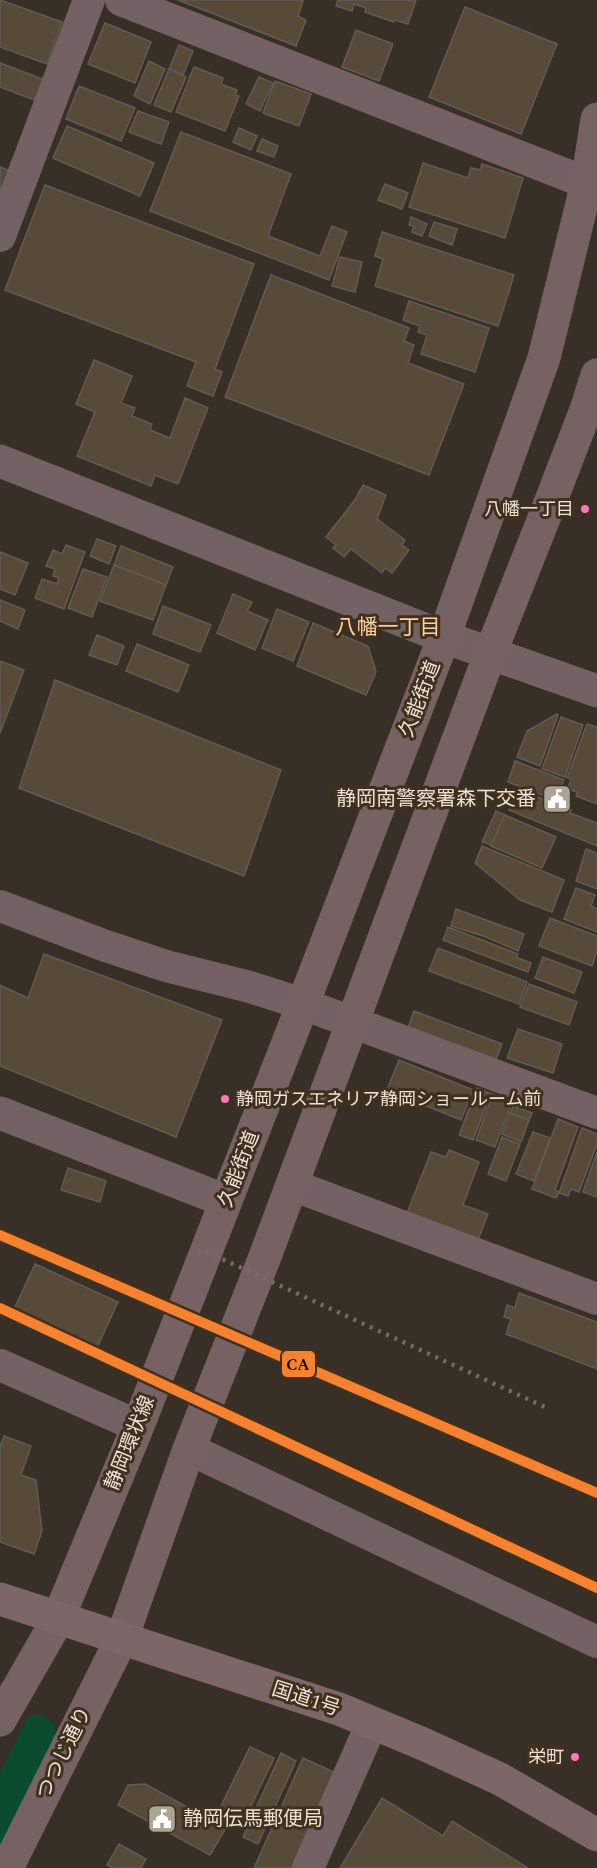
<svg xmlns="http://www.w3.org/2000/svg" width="597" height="1868" viewBox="0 0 597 1868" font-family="Spectral,'Noto Sans JP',serif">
<rect width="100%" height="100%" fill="#383026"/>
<path fill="#0b4b2e" d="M37 1714C49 1719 58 1724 56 1738L0 1847V1772L25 1723 29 1717Z"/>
<g fill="#574a38" stroke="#625b53" stroke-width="1.5">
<path d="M0 0 62 22 47 64 0 47Z"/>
<path d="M178 0H300L303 1 298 16 306 20 296 46Z"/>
<path d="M338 0H416L408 24 395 20 394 22 365 12 366 8 354 4 352 11 336 6Z"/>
<path d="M465 7 557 44 521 134 429 97Z"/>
<path d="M105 23 151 42 135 83 88 64Z"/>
<path d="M356 30 393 44 379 81 342 67Z"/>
<path d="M179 45 193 51 183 75 169 69Z"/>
<path d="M149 61 165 69 150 104 134 96Z"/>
<path d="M0 63 45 80 37 101 0 87Z"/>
<path d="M194 67 223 78 221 84 237 90 235 95 239 96 225 131 176 112Z"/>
<path d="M169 69 186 77 171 112 154 105Z"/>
<path d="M259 77 273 83 260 111 246 104Z"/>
<path d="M275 81 311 94 299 126 263 113Z"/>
<path d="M79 86 135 108 121 141 66 119Z"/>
<path d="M138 111 169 122 161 144 129 132Z"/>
<path d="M67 126 154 163 140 196 53 158Z"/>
<path d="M239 128 257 136 251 150 233 142Z"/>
<path d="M181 132 291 174 268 236 320 256 332 226 347 232 329 280 150 211Z"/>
<path d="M262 139 278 146 274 157 257 151Z"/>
<path d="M423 163 468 178 471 168 480 170 482 164 523 178 505 238 409 207Z"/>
<path d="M0 167 10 171 0 197Z"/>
<path d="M385 184 408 193 402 209 378 200Z"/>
<path d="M45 185 254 264 215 369 222 372 213 396 187 386 196 362 5 290Z"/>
<path d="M411 217 427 224 422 236 412 232 414 226 409 225Z"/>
<path d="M434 222 457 229 452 245 429 236Z"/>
<path d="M382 232 514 275 498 326 375 286 383 259 375 256Z"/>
<path d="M340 257 362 262 355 292 332 286Z"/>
<path d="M271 275 409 328 404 341 414 345 408 363 464 384 429 475 225 397Z"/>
<path d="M409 301 489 328 475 372 421 354 427 335 418 332 420 326 403 320Z"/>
<path d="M94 360 132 376 121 403 135 408 132 416 152 424 150 430 170 438 185 398 208 408 178 484 155 475 151 486 77 456 95 412 76 404Z"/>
<path d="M363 485 386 495 377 519 405 540 402 545 409 550 392 573 385 568 382 573 351 549 344 557 333 548 336 545 326 537 354 501Z"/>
<path d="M97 539 116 546 109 564 90 556Z"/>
<path d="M66 545 85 552 64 609 35 598 42 579 57 584 59 578 53 576 55 569 46 566 53 550 62 554Z"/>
<path d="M121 546 173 567 166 585 114 565Z"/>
<path d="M0 552 28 563 15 595 0 589Z"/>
<path d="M114 565 166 585 153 620 100 601Z"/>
<path d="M83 569 107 577 92 617 68 608Z"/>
<path d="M233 594 252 602 247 611 268 620 255 650 217 633Z"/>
<path d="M0 600 25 610 18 629 0 621Z"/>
<path d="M163 606 211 625 200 652 153 634Z"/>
<path d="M277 609 309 622 293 661 262 648Z"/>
<path d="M313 623 368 646 376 672 366 695 297 666Z"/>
<path d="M97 635 124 646 117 665 89 655Z"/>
<path d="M137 644 189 665 178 692 126 671Z"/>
<path d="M0 661 24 670 0 733Z"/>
<path d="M55 680 281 770 244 876 19 788Z"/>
<path d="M557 714 558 715 540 766 517 757 527 731Z"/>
<path d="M561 717 583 725 565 777 542 769Z"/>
<path d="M587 724 597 727V804L576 796 577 792 568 789 571 779 567 778Z"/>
<path d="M515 761 564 780 556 800 508 782Z"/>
<path d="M517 789 571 810 570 813 597 823V846L509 810Z"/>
<path d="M496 811 505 815 492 845 482 842Z"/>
<path d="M505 815 556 837 542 868 491 846Z"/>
<path d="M482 846 564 880 552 912 520 900 475 863Z"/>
<path d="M586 849 597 853V889L576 881Z"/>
<path d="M576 888 595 895 591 906 597 909V932L564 919Z"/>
<path d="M456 909 524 934 518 951 486 937 451 926Z"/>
<path d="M550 918 597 936V951L592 966 539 946Z"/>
<path d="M448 927 518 954 516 957 531 963 528 972 443 940Z"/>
<path d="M438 948 527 982 519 1004 429 971Z"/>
<path d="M44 954 222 1020 176 1137 0 1066V985L28 998Z"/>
<path d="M543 957 582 972 574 993 535 978Z"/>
<path d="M529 984 577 1002 569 1025 520 1007Z"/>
<path d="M414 1011 502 1044 495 1062 407 1031Z"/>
<path d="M518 1029 562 1044 553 1073 507 1058Z"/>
<path d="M399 1060 473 1090 461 1120 387 1090Z"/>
<path d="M477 1088 491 1094 473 1140 459 1135Z"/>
<path d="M493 1094 512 1102 495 1147 476 1140Z"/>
<path d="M513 1106 532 1113 529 1120 510 1113Z"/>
<path d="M510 1113 529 1120 521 1142 502 1134Z"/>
<path d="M558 1119 578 1127 555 1190 559 1192 556 1198 532 1189Z"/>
<path d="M582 1128 597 1134V1144L579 1192 571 1189 568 1196 559 1193Z"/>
<path d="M533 1132 550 1138 534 1181 516 1174Z"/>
<path d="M502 1137 520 1144 506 1181 488 1174Z"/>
<path d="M449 1150 479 1162 463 1205 488 1214 478 1240 407 1213 431 1152 446 1157Z"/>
<path d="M597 1152V1197L583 1192Z"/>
<path d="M68 1168 106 1181 100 1202 61 1190Z"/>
<path d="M35 1264 118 1302 95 1352 52 1331 50 1336 10 1318Z"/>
<path d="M519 1293 597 1322V1369L506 1334 511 1319 504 1317 507 1305 515 1308Z"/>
<path d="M4 1436 31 1446 21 1475 36 1480 42 1531 34 1554 0 1542V1447Z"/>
<path d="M250 1747 274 1758 244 1821 219 1810Z"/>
<path d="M281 1753 296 1761 258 1844 243 1837Z"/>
<path d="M303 1758 338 1774 296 1868H254Z"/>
<path d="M145 1784 226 1828 210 1855 118 1805 128 1785Z"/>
<path d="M382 1798 443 1836 452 1821 528 1868H340Z"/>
<path d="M119 1844 146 1859 141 1868H113L107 1865Z"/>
</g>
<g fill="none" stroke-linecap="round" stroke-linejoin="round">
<g stroke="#746164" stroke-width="32">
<path d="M121 0 587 183"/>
<path d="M0 236 89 0"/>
<path d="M0 906 103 945 166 966 250 987 303 1004 597 1113"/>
<path d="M292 1185 597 1299"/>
<path d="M0 1365 138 1426"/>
<path d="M189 1449 597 1642"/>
<path d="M308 1868 372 1723"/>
</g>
<g stroke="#746164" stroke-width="33">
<path d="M0 461 444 637 597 691"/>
<path d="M0 1113 226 1201"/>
</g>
<g stroke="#766163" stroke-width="33">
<path d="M0 1720 58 1619 138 1426 303 1004 444 637 544 358 587 183 597 119"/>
<path d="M7 1868 122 1638 189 1449 266 1254 490 654 552 498 587 407 597 375"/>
</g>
<path stroke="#7c6668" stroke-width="33" d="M0 1599 339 1709 421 1743 500 1779 597 1835"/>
<path stroke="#766b67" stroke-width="4.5" stroke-dasharray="3 6" stroke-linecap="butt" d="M198 1248 545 1407"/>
<g stroke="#40311e" stroke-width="15">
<g id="rail-1">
<path d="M0 1235 597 1493"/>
<path d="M0 1308 597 1588"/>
</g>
</g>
<use href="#rail-1" stroke="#f6822f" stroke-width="10"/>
</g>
<defs>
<g id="civic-square" transform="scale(1.5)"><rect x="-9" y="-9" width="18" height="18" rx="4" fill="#ada498" stroke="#40311e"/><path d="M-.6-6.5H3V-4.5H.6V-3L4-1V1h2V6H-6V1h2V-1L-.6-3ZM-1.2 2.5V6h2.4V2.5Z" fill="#fff"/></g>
</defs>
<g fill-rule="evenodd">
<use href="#civic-square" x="557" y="799"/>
<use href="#civic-square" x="162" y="1819"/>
</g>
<g fill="#fc73be" stroke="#40311e" stroke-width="2">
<circle cx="585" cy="509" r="5"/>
<circle cx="225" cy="1099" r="5"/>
<circle cx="575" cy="1757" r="5"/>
</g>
<g text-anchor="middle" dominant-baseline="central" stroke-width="6" stroke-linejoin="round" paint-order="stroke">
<g font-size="18" fill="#ece2d6" stroke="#40311e" text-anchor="end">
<text x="574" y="509">八幡一丁目</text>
<text x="236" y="1099" text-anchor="start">静岡ガスエネリア静岡ショールーム前</text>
<text x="564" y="1757">栄町</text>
</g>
<g font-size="20" fill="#ece2d6" stroke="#40311e">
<text transform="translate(420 699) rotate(-69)">久能街道</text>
<text transform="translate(239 1169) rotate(-69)">久能街道</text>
<text transform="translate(130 1443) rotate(-68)">静岡環状線</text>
<text transform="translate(306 1699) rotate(18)">国道1号</text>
<text transform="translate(64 1753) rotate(-64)">つつじ通り</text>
</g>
<g font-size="20" fill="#ece2d6" stroke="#40311e" text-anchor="end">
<text x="536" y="799">静岡南警察署森下交番</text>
<text x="183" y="1819" text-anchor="start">静岡伝馬郵便局</text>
</g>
<g font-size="21" fill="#fecfa1" stroke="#40311e">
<text x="388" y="628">八幡一丁目</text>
</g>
</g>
<rect stroke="#40311e" stroke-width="2" x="281" y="1350" width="35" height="28" rx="6" fill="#f6822f"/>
<g font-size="16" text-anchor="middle" font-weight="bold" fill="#111">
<text x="298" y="1370">CA</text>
</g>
</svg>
